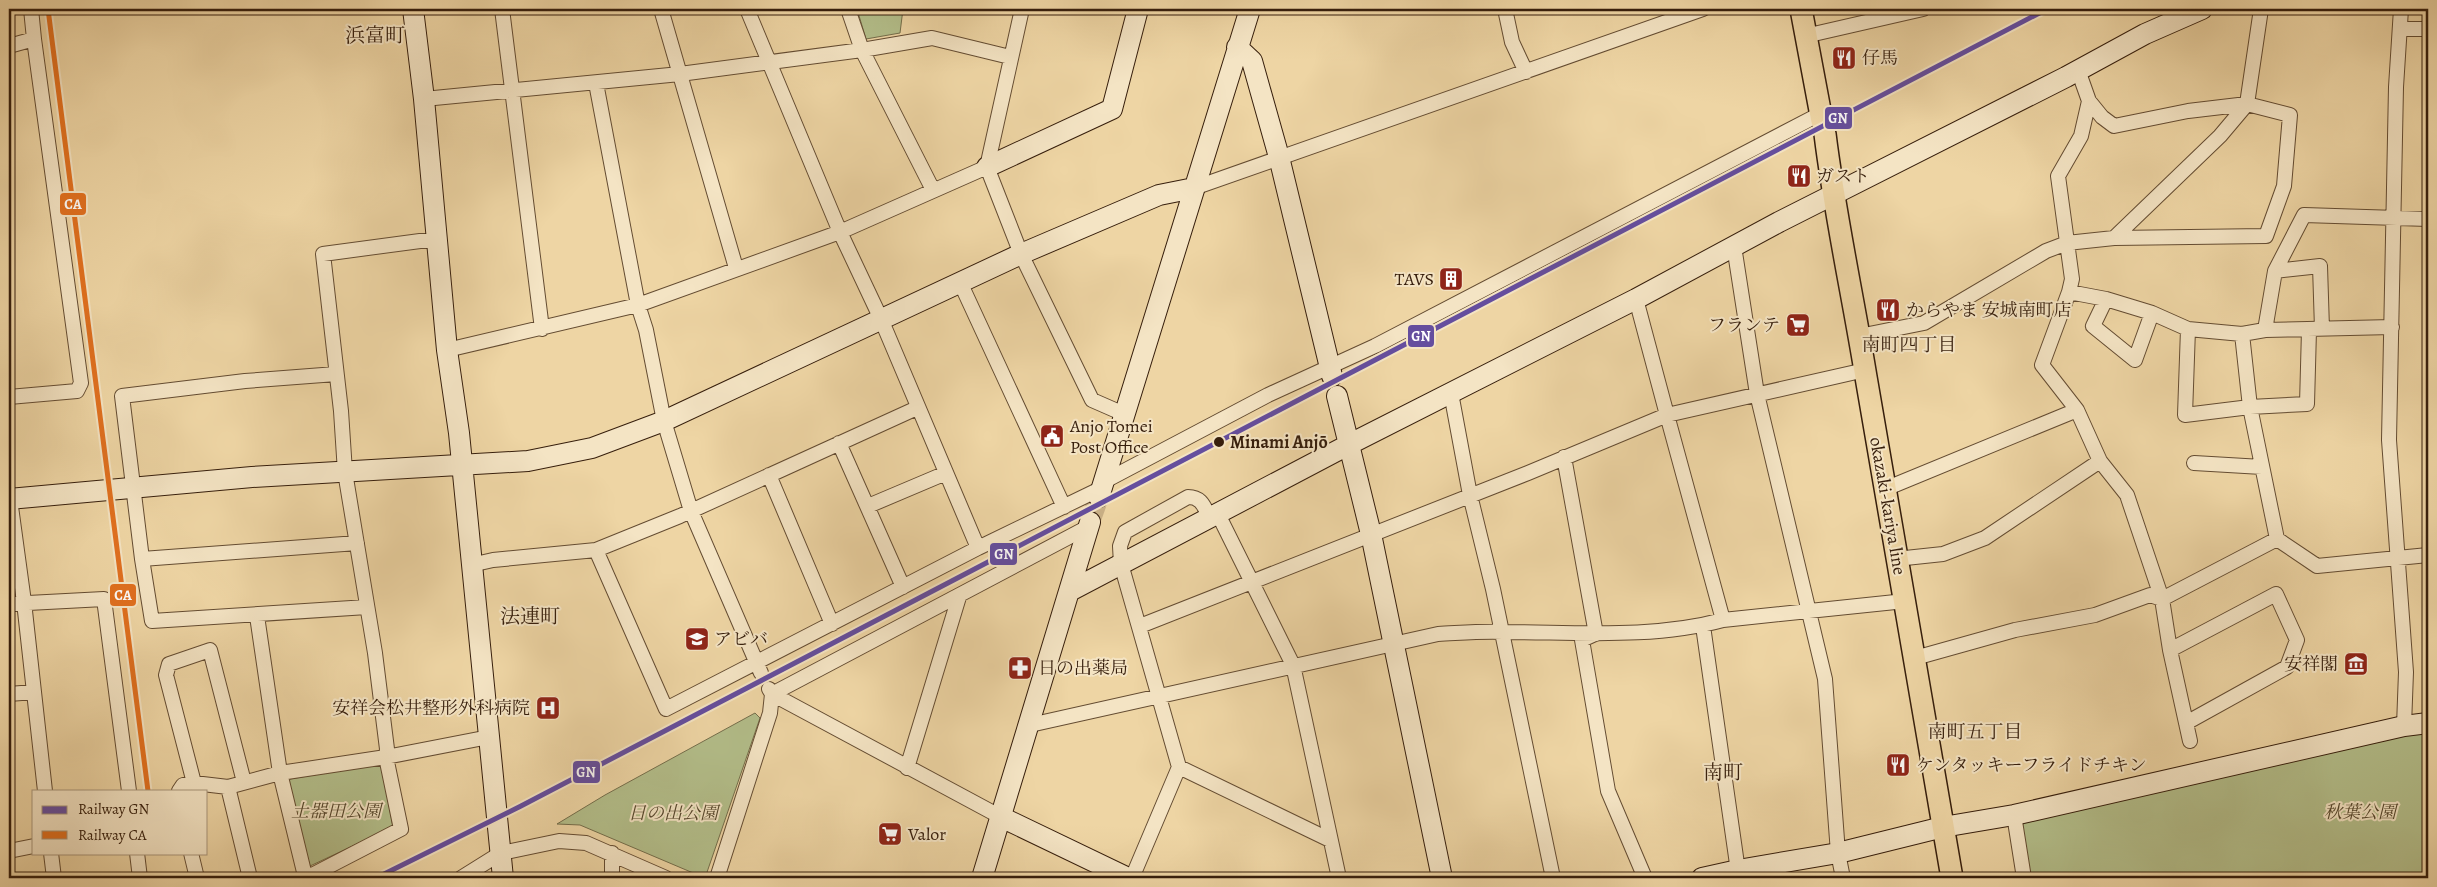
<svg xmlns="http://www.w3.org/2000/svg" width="2437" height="887" font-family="Alegreya,'Noto Serif JP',serif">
	<rect width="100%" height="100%" fill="#eed5a4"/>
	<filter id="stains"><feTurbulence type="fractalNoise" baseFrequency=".004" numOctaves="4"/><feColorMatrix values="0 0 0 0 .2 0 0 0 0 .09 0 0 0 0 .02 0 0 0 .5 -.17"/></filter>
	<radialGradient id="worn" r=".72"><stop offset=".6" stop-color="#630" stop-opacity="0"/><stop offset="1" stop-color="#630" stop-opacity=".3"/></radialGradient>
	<!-- green -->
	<path fill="#b3be8a" stroke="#746e4b" d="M857,9H903L900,33L866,39Z
		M755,713L760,718L705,878L580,825L557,824L605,795Z
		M2428,727V878H2030L2020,820Z
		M378,764L382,767L393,827L310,866L288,785L290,779Z"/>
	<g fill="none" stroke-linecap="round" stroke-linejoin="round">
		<!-- secondary-tunnel -->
		<path stroke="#c9b086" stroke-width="20" stroke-dasharray="20 10" stroke-linecap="butt" d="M1090,522L1099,497"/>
		<defs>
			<path id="street" d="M502,9L542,329
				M661,9L736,268
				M747,9L840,232L881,319L978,548
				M848,9L862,50L933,190
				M1022,9L987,167L1021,254L1092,400L1124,414
				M1505,9L1512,42L1526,72
				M2401,9L2396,87L2389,440L2406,672L2404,726
				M2402,29H2428
				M1805,36L1923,9
				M9,46L34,39L31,9
				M2078,70L2089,101L2081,136L2058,176L2072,279L2069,292L2106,299L2152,313L2188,329L2242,334
				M596,83L638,305L646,330L664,421L691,511L761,673
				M424,99L680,74L862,50L932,38L1010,57
				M2089,101L2102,117L2114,126L2188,111L2247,104L2290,115L2284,186L2266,236L2114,238
				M1194,188L1703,9
				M1734,246L1757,394L1825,679L1838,853L1843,878
				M2275,271L2320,266L2322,329
				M960,282L1064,507
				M2069,292L2042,365L2077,410L2100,461L2127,495L2162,599L2170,650L2190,741
				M1636,299L1667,415L1865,370
				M2106,299L2093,326L2135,360L2152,313
				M2188,329L2185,415L2250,407L2307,404L2309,330
				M2265,330L2275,271L2304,215L2428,219
				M1859,336L1924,323L2046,251L2067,243L2114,238L2220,136L2247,104L2261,9
				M447,350L638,305L840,232L987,167
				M336,374L245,381L122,396L142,559L152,621L367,607
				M1451,393L1470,495L1493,589L1553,878
				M9,397L77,391L81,383L34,39
				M839,443L903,587
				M1564,457L1596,634
				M2194,463L2262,467
				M769,475L832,624
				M1105,481L1268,395L1375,346L1820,114
				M1885,489L2077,410
				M9,492L24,602L45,791
				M868,506L946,473
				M1218,514L1293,665L1339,878
				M2277,539L2250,407L2242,334L2265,330L2392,327
				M596,550L666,709L978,548L1102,488
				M142,559L357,543
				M1896,559L1943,554L1985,538L2100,461
				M471,565L493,560L596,550L680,516L917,408
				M9,604L104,599L129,791
				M257,616L280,773L305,876L314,874L401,829L386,757L387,749L375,653L345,472L341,411L323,254L420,241H437
				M1140,626L1528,473L1667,415L1723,620
				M1703,626L1739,878
				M1595,634L1582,640L1608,791L1645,878
				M2170,650L2276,594L2297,640L2287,667L2186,723
				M1915,658L2015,630L2095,615L2150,595L2162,599L2277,539L2317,566L2428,555
				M769,689L772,694L1001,817
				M9,694L34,692
				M772,694L1088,527
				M1030,725L1438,634C1460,633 1482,631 1503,632C1576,632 1653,639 1723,620L1905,601
				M1179,767L1330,840
				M907,768L959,597
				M194,783L166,675L169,664L210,650L244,782
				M228,787L250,878
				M179,791L183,785L194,783L228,787L280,773L386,757L489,737
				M2014,815L2024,878
				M9,851L34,846
				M51,853L54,878
				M137,853L140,878
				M191,853L197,878
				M612,853V878
				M461,878L501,853L559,841L586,843L666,878
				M717,878L770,713L772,694
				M1132,878L1179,767L1121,564L1120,546L1125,532L1188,497C1202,497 1204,507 1210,518"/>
			<path id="secondary" d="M413,9L424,99L447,350L459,433L503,878
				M1237,47L1252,61L1279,157L1332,376
				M987,167L1112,109L1138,9
				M1337,396L1371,534L1442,878
				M1099,497L1250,9
				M9,499L252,477L528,461L592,448L664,421L1021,254L1159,195L1194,188
				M1070,591L1348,445L1636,299L1779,222L2066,77L2145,34L2202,9
				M1001,817L1128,878
				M982,878L1090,522
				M1702,878L1738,870L1838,853L1943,827L2014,815L2404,726L2428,723"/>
			<path id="primary" d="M1801,9L1822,121
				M1825,134C1835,216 1853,296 1866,377C1895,544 1923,711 1952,878"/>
		</defs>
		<!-- street casing -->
		<use href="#street" stroke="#644c32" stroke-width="16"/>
		<!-- secondary casing -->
		<use href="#secondary" stroke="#361e0c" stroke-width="22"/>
		<!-- primary casing -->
		<use href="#primary" stroke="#361e0c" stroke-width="24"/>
		<!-- street -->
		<use href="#street" stroke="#f4e4c4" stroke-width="14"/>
		<!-- secondary -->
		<use href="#secondary" stroke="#f4e4c4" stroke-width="20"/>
		<!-- primary -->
		<use href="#primary" stroke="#eed5a4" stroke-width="21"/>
		<defs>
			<path id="rail-1" d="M376,878L521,806L2047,9"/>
			<path id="rail-2" d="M48,9L148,791"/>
		</defs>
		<!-- rail-1 casing -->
		<use href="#rail-1" stroke="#f4e4c4" stroke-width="9"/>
		<!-- rail-2 casing -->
		<use href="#rail-2" stroke="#f4e4c4" stroke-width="9"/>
		<!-- rail-1 -->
		<use href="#rail-1" stroke="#654e9e" stroke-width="5"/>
		<!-- rail-2 -->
		<use href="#rail-2" stroke="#e1701f" stroke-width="5"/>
	</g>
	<!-- icons -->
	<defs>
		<symbol id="restaurant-square" viewBox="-11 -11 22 22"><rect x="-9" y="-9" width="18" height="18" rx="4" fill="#8f2418" stroke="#f4e4c4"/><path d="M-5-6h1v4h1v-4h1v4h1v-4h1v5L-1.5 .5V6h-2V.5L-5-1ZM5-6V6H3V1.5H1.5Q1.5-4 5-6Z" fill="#fff"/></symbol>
		<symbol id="building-square" viewBox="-11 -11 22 22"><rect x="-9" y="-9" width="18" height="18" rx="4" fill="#8f2418" stroke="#f4e4c4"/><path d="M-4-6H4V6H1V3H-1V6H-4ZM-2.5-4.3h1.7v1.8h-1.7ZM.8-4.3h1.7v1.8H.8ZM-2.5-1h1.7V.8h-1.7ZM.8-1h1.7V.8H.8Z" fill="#fff"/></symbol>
		<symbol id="supermarket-square" viewBox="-11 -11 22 22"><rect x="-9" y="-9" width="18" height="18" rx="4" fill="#8f2418" stroke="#f4e4c4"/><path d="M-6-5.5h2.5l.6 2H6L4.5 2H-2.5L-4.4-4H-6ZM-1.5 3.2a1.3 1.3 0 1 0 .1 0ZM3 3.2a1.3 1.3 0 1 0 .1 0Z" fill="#fff"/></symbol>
		<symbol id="civic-square" viewBox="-11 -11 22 22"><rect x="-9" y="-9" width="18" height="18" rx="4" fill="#8f2418" stroke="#f4e4c4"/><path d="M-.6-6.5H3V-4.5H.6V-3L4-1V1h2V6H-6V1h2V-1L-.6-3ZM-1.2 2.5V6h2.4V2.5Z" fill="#fff"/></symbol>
		<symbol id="school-square" viewBox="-11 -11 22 22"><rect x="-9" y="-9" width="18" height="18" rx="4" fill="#8f2418" stroke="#f4e4c4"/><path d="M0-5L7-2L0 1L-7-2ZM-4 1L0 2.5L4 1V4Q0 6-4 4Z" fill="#fff"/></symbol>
		<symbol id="museum-square" viewBox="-11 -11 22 22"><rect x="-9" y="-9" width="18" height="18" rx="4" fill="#8f2418" stroke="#f4e4c4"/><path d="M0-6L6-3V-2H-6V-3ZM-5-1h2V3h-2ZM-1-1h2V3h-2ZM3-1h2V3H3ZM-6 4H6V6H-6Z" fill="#fff"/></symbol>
		<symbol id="pharmacy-square" viewBox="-11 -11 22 22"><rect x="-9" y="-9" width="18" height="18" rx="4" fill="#8f2418" stroke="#f4e4c4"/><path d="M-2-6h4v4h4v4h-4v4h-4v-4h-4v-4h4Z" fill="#fff"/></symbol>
		<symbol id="hospital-square" viewBox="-11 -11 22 22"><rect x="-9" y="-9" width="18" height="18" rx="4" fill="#8f2418" stroke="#f4e4c4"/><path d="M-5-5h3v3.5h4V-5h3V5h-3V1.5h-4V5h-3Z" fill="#fff"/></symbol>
	</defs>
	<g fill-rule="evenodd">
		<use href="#restaurant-square" x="1830" y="44" width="28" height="28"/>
		<use href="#restaurant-square" x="1785" y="162" width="28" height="28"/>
		<use href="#building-square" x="1437" y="265" width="28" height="28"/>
		<use href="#restaurant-square" x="1874" y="296" width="28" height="28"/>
		<use href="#supermarket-square" x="1784" y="311" width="28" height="28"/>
		<use href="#civic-square" x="1038" y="422" width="28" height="28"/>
		<use href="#school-square" x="683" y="625" width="28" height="28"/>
		<use href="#museum-square" x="2342" y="650" width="28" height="28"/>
		<use href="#pharmacy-square" x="1006" y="654" width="28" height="28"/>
		<use href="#hospital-square" x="534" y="694" width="28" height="28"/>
		<use href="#restaurant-square" x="1884" y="751" width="28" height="28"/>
		<use href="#supermarket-square" x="876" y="820" width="28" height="28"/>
	</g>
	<!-- markers -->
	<circle fill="#361e0c" stroke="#f4e4c4" stroke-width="2" cx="1219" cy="442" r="6"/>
	<g text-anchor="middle" stroke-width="4" stroke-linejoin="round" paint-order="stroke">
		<!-- poi labels -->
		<g font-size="18" fill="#361e0c" stroke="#f4e4c4" text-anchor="start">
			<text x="1862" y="64">仔馬</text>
			<text x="1816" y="182">ガスト</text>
			<text x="1434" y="285" text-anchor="end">TAVS</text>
			<text x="1906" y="316">からやま 安城南町店</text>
			<text x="1780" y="331" text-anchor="end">フランテ</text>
			<text x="1070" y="432">Anjo Tomei<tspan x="1070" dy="21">Post Office</tspan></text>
			<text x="714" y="645">アビバ</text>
			<text x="2338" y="670" text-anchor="end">安祥閣</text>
			<text x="1038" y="674">日の出薬局</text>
			<text x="530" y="714" text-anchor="end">安祥会松井整形外科病院</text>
			<text x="1916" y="771">ケンタッキーフライドチキン</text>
			<text x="908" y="840">Valor</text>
		</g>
		<!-- stop labels -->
		<g font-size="18" font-weight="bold" fill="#361e0c" stroke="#f4e4c4" text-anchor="start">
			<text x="1230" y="448">Minami Anjō</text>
		</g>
		<!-- street labels -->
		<g font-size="18" fill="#361e0c" stroke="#f4e4c4">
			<text transform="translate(1888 506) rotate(80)" y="6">okazaki-kariya line</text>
		</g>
		<!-- park labels -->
		<g font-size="18" font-style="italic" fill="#55462c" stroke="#f4e4c4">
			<text x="336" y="817">土器田公園</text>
			<text x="2360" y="818">秋葉公園</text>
			<text x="673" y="819">日の出公園</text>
		</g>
		<!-- neighbourhood labels -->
		<g font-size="19" fill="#361e0c" stroke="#f4e4c4">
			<text x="1909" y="351">南町四丁目</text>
			<text x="1975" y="738">南町五丁目</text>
		</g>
		<!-- quarter labels -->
		<g font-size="20" fill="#361e0c" stroke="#f4e4c4">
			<text x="375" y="42">浜富町</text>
			<text x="530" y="623">法連町</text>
			<text x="1723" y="779">南町</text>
		</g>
	</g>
	<g stroke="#f4e4c4" stroke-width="2">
		<rect x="1824" y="106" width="29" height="24" rx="5" fill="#654e9e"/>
		<rect x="59" y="192" width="28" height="24" rx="5" fill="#e1701f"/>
		<rect x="1407" y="324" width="28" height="24" rx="5" fill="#654e9e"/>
		<rect x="989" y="542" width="29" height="24" rx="5" fill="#654e9e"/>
		<rect x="109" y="583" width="28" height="24" rx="5" fill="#e1701f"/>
		<rect x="572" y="760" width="29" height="24" rx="5" fill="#654e9e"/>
	</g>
	<g font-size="14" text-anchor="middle" font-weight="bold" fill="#fff">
		<text x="1838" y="123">GN</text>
		<text x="73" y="209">CA</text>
		<text x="1421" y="341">GN</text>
		<text x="1004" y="559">GN</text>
		<text x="123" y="600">CA</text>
		<text x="586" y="777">GN</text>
	</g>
	<!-- margin -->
	<rect width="2437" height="887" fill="none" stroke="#eed5a4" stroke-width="30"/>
	<rect x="10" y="10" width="2417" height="867" fill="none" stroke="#361e0c" stroke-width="2.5"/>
	<rect x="15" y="15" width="2407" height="857" fill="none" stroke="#361e0c"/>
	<!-- legend -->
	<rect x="32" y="790" width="175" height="65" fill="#f4e4c4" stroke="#a8957a"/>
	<rect x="42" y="806" width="25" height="8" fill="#654e9e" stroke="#a8957a"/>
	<text x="78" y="814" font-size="15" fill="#361e0c">Railway GN</text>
	<rect x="42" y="831" width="25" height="8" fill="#e1701f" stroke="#a8957a"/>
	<text x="78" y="840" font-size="15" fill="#361e0c">Railway CA</text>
	<rect width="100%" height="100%" filter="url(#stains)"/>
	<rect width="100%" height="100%" fill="url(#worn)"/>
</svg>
